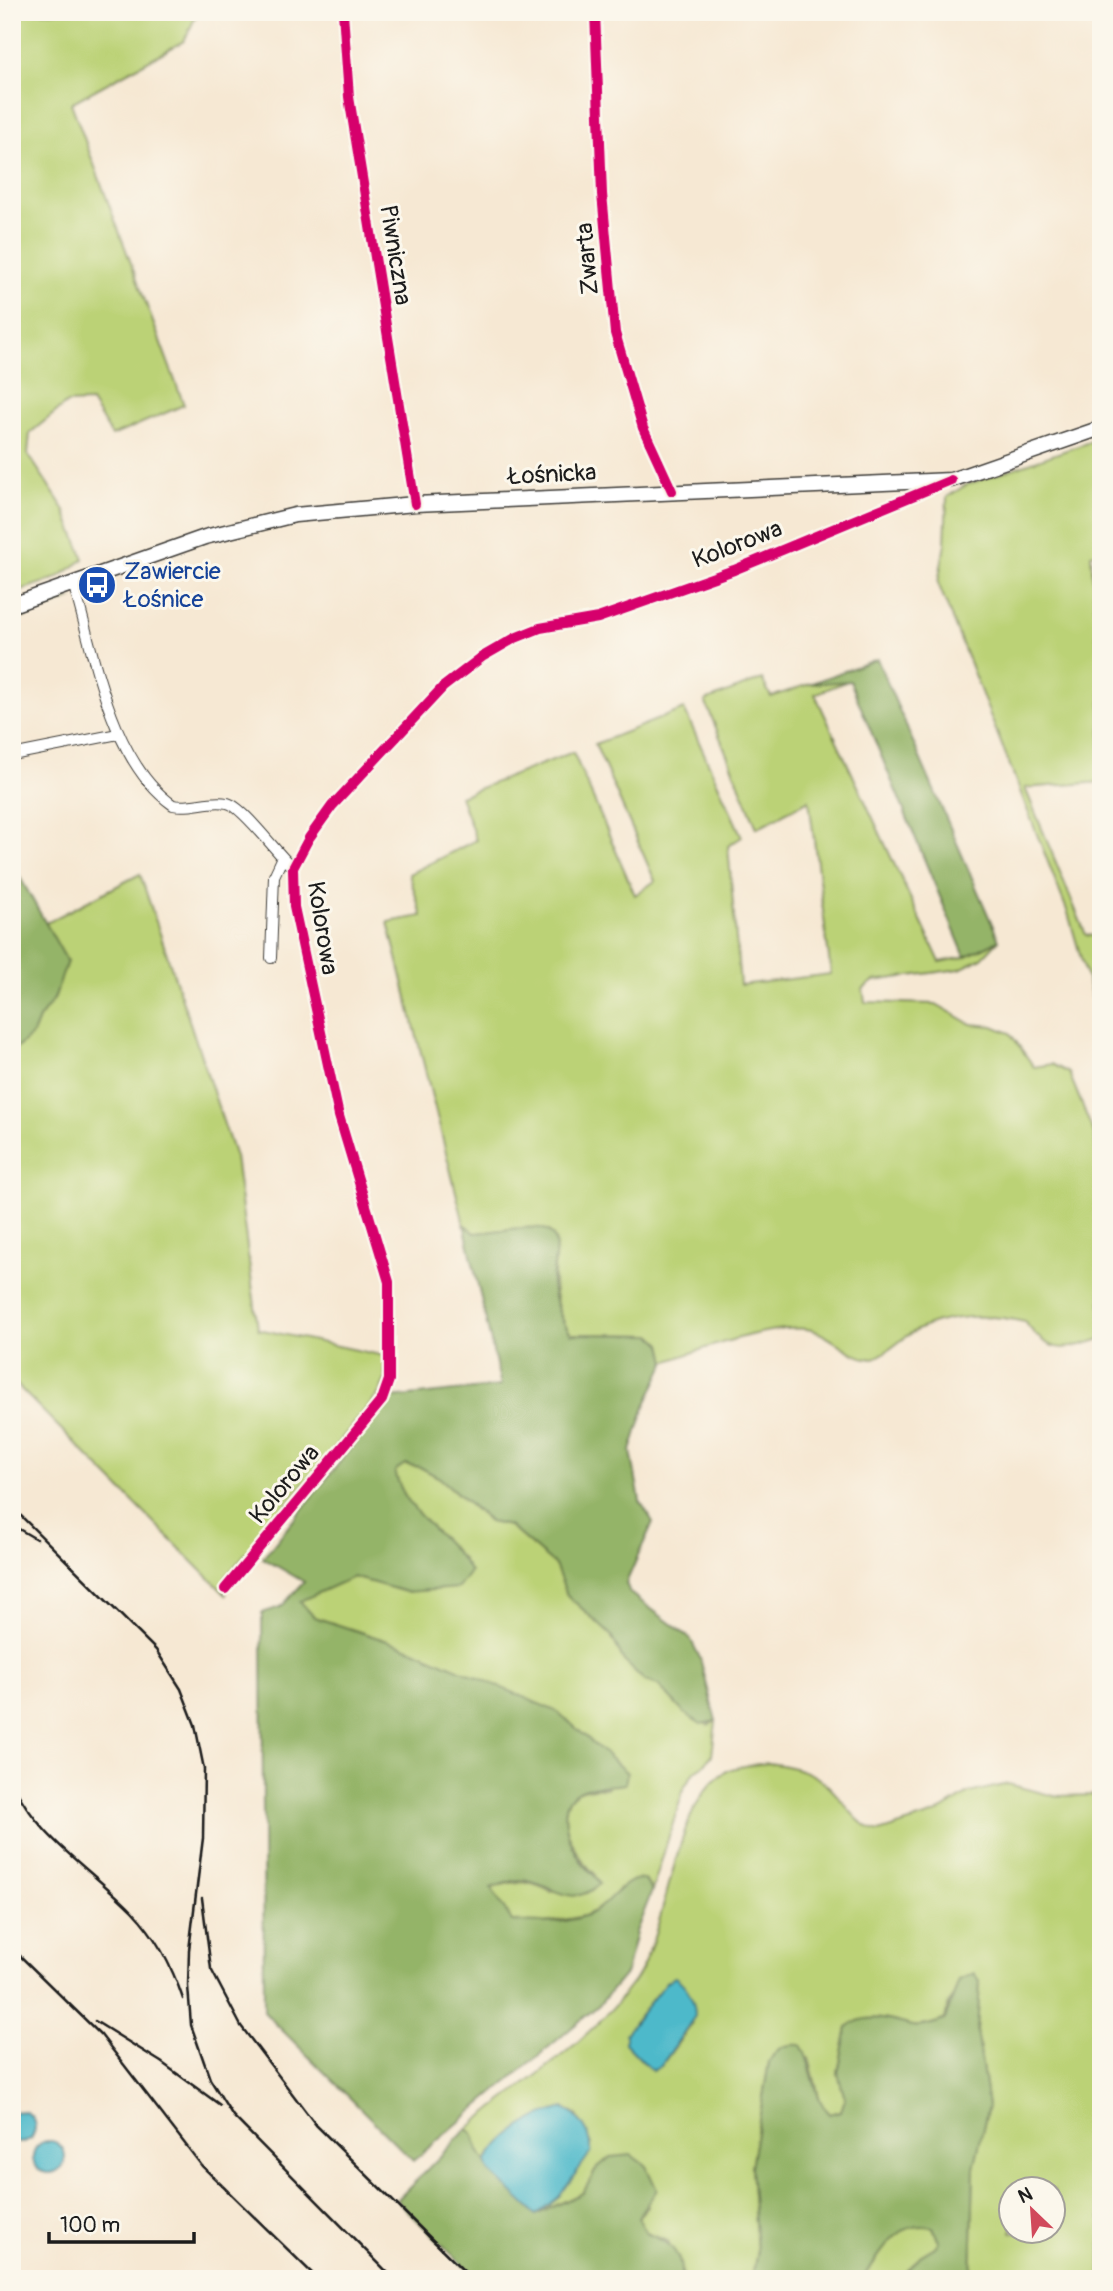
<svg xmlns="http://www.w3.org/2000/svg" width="1113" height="2291" font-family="Pangolin,sans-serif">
	<rect width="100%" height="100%" fill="#fbf7ec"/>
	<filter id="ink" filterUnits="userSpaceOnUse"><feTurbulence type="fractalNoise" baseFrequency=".0143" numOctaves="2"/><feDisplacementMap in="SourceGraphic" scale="14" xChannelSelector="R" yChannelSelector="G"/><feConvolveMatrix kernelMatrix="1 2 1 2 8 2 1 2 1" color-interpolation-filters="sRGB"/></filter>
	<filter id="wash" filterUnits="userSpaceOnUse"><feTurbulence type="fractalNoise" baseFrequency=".00686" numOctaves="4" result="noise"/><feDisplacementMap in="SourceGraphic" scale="28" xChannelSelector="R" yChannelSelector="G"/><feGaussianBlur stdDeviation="1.57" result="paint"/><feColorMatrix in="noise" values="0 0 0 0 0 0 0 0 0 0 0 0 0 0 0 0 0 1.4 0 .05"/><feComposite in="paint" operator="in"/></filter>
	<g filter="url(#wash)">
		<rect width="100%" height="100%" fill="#f6e8d3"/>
		<!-- green -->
		<path fill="#bbd276" stroke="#6c7749" stroke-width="2" fill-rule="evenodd" d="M12,12H198L184,41L71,103L184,405L112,436L91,402L67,403L30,433L28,454L64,509L84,559L57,578L12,593Z
			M1101,438V553L1091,554L1098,654H1101V782L1025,788L1086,935L1101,937V1028L1068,913L938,583L945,544L947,497L966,485Z
			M58,597L71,599L12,622V614Z
			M762,679L771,697L809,684L850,680L815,694L940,962L965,957L999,940L982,958L960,969L874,981L863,989L865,1002L936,1004L971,1024L993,1026L1010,1033L1034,1067L1052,1064L1069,1073L1094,1134L1101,1175V1339C1064,1351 1049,1355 1025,1322C991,1314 947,1314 915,1331C901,1338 889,1353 874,1358C858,1363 831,1335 812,1330C775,1322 702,1349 666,1362L662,1344L652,1335L571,1334C550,1305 553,1276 556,1242L505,1232L475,1233L464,1224L388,922L422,916L409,874L476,840L460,796L573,752L635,895L655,881L595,744L684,709L742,837L728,846L740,985L831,974L809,800L757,828L705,701Z
			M140,874L235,1157L258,1329L385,1356V1380L378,1395L226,1577L224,1589L227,1596L12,1380V1052L33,1034L39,1019L54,999L67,961L44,924Z
			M404,1464L420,1467L440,1478L489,1522L509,1526L555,1565L567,1595L611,1635L624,1661L658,1684L684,1713L708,1725L716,1721L712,1755L703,1766L694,1772L684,1788L652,1891L645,1880L619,1888L606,1905L585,1916L540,1924L512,1921L490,1889C515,1879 528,1880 552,1892L595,1874C566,1847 541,1783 606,1788L627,1773L507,1691L412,1649L314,1617L299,1601L353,1577L406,1592L463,1560C436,1531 406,1511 394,1471Z
			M769,1763C789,1766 810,1770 826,1784C846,1801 853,1824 879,1832L935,1814L969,1793L1008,1784L1054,1796L1101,1795V2279H971L974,2168L988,2106L977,2031L980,1982L949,2002L945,2019C935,2023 923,2028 912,2026C890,2020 867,2012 847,2027L838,2073L845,2099L841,2111L829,2114L821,2104L809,2058L769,2062L751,2167L757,2251L752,2279H681L682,2272L668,2241L646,2233L638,2217L648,2206L597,2168L583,2193L539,2213L559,2197L592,2144L577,2115L565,2108L491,2153L486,2162L477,2150L473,2133L467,2129C524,2082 591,2042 634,1981C671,1928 672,1800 727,1771C738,1765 756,1765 769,1763ZM666,1982L692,2024L661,2066L652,2071L625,2043L634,2022ZM1012,2190H1054V2232H1012Z
			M917,2224L933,2227L939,2241L935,2247L920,2256L901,2279H862C880,2257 889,2232 917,2224Z"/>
		<!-- forest -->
		<path fill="#94b467" stroke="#586842" stroke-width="2" d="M877,659L999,940L965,957L850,681L809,684Z
			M12,863L67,961L54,999L39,1019L33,1034L12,1052Z
			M464,1224L475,1233C491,1232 527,1225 540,1228C567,1232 551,1266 552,1284C553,1301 561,1320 571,1334L652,1335L662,1344L666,1362L645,1406L631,1451L640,1501L653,1522L626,1583L630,1593L690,1638L700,1658L716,1721L701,1724L684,1713L658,1685L645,1681L624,1661L611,1635L567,1595L555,1565L509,1526L490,1522L440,1478L420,1467L405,1464L395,1471C405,1515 448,1534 470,1572L458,1588L406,1592L353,1577L300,1601L314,1617L412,1649L558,1712L627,1773L625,1784C614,1786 603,1785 592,1787C552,1792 565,1835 579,1858C585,1868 595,1873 600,1884C571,1909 557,1887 528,1881C515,1878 503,1884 491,1888L512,1921C536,1924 564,1924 587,1915C610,1906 620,1877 644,1879L652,1891L636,1932L626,1973L600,2004L413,2161L264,2012L262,1613L281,1607L304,1582L263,1558L391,1398L501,1386Z
			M974,1973L980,1982L977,2031L988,2106L974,2168L971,2279H901L920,2256L935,2247L939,2241L933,2227C894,2220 883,2253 862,2279H752L757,2251L751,2167L769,2062C777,2047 784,2044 801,2045C814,2067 812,2094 829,2114L841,2111L845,2099L838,2073L847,2027C866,2012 890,2020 912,2026C923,2028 934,2023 945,2020L959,1980Z
			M467,2129L473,2133C481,2168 511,2190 536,2215L583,2193L597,2168L610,2157L631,2155L646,2166L657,2190L638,2217L646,2233C669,2242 683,2251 681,2279H477L397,2200Z"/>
		<!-- water -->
		<path fill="#4db9ca" stroke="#346a73" stroke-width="2" d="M675,1977C688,1986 695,2001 695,2016L661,2066L652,2071L625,2043V2034L666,1982Z
			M565,2108C579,2117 593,2134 591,2152L559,2197L536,2215L489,2171L486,2162C502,2134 534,2115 565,2108Z
			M24,2111C36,2117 38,2128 31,2139L21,2143L12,2142V2112Z
			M33 2157a16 16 0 1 1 32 0a16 16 0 1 1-32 0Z"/>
	</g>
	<g filter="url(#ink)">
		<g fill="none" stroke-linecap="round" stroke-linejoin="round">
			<defs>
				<path id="street" d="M343,12L349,97L415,504
					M595,12L602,194L615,333L643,428L672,491
					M73,583C94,652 110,761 173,805C192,809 209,799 227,803C242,805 278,855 293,868
					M12,755L118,734
					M271,958L274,876L282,859
					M225,1589L382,1400L389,1380V1282L339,1116L294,907L293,868L309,838L332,806L443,687L482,657L515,638L540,628L598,618L734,570L943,483"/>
				<path id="secondary" d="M12,605L205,537L295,515L415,504L951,480L1101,428"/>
			</defs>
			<!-- street casing -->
			<use href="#street" stroke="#3d3b37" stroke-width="12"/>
			<!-- secondary casing -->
			<use href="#secondary" stroke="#3d3b37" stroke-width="17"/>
			<!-- street -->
			<use href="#street" stroke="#fff" stroke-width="10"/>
			<!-- secondary -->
			<use href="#secondary" stroke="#fff" stroke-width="14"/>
			<!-- rail -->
			<path stroke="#1c1c1c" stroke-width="2.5" d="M12,1507L156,1650L181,1689L195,1725L204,1769L203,1838L189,1950L188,1986L191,2025L210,2079L233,2116L394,2279
				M12,1525L36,1539
				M12,1782C38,1838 90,1868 132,1911C156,1936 172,1966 183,1999
				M202,1898L211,1969L241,2026L316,2125L472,2279
				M12,1948L101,2035L202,2166L318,2279
				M95,2021L161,2062L220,2105"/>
			<defs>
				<path id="cycleway" d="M343,12L349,97L415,504
					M595,12L602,194L615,333L643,428L672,491
					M225,1589L382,1400L389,1380V1282L339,1116L294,907L293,868L309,838L332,806L443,687L482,657L515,638L540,628L598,618L734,570L951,480"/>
			</defs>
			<!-- cycleway casing -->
			<use href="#cycleway" stroke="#fbf7ec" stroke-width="15"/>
			<!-- cycleway -->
			<use href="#cycleway" stroke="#d6006c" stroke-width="10"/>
		</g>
	</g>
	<!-- icons -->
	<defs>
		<symbol id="bus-disc" viewBox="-11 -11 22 22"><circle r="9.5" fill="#1a4fb4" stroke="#fbf7ec"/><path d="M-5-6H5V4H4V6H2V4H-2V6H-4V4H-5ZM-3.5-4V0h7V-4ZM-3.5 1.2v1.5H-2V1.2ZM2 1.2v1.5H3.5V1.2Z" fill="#fff"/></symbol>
	</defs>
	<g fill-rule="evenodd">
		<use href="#bus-disc" x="75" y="563" width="44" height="44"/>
	</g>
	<g text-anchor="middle" stroke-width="6" stroke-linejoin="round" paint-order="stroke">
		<!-- street labels -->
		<g font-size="24" fill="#1c1c1c" stroke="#fbf7ec">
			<text transform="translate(396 255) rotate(81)" y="8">Piwniczna</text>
			<text transform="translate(587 259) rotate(-95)" y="8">Zwarta</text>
			<text transform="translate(552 474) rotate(-3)" y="8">Łośnicka</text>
			<text transform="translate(737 544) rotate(-21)" y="8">Kolorowa</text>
			<text transform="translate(323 928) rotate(81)" y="8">Kolorowa</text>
			<text transform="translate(284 1484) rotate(-50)" y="8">Kolorowa</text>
		</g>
		<!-- transit labels -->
		<g font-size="24" fill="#164399" stroke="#fbf7ec" text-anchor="start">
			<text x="124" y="579">Zawiercie<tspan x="124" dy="28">Łośnice</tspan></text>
		</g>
	</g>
	<!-- margin -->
	<rect width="1113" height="2291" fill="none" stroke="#fbf7ec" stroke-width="42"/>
	<!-- north arrow -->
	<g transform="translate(1032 2210) rotate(335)"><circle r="33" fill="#fbf7ec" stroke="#a29f99" stroke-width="2"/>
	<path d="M0-5L12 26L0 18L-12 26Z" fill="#d1495b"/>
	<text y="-10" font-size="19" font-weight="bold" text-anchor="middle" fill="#1c1c1c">N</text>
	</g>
	<!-- scale -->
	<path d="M49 2232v10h145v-10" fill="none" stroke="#1c1c1c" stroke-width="3.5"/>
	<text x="60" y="2232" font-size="21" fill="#1c1c1c" stroke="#fbf7ec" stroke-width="5" paint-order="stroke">100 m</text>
</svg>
